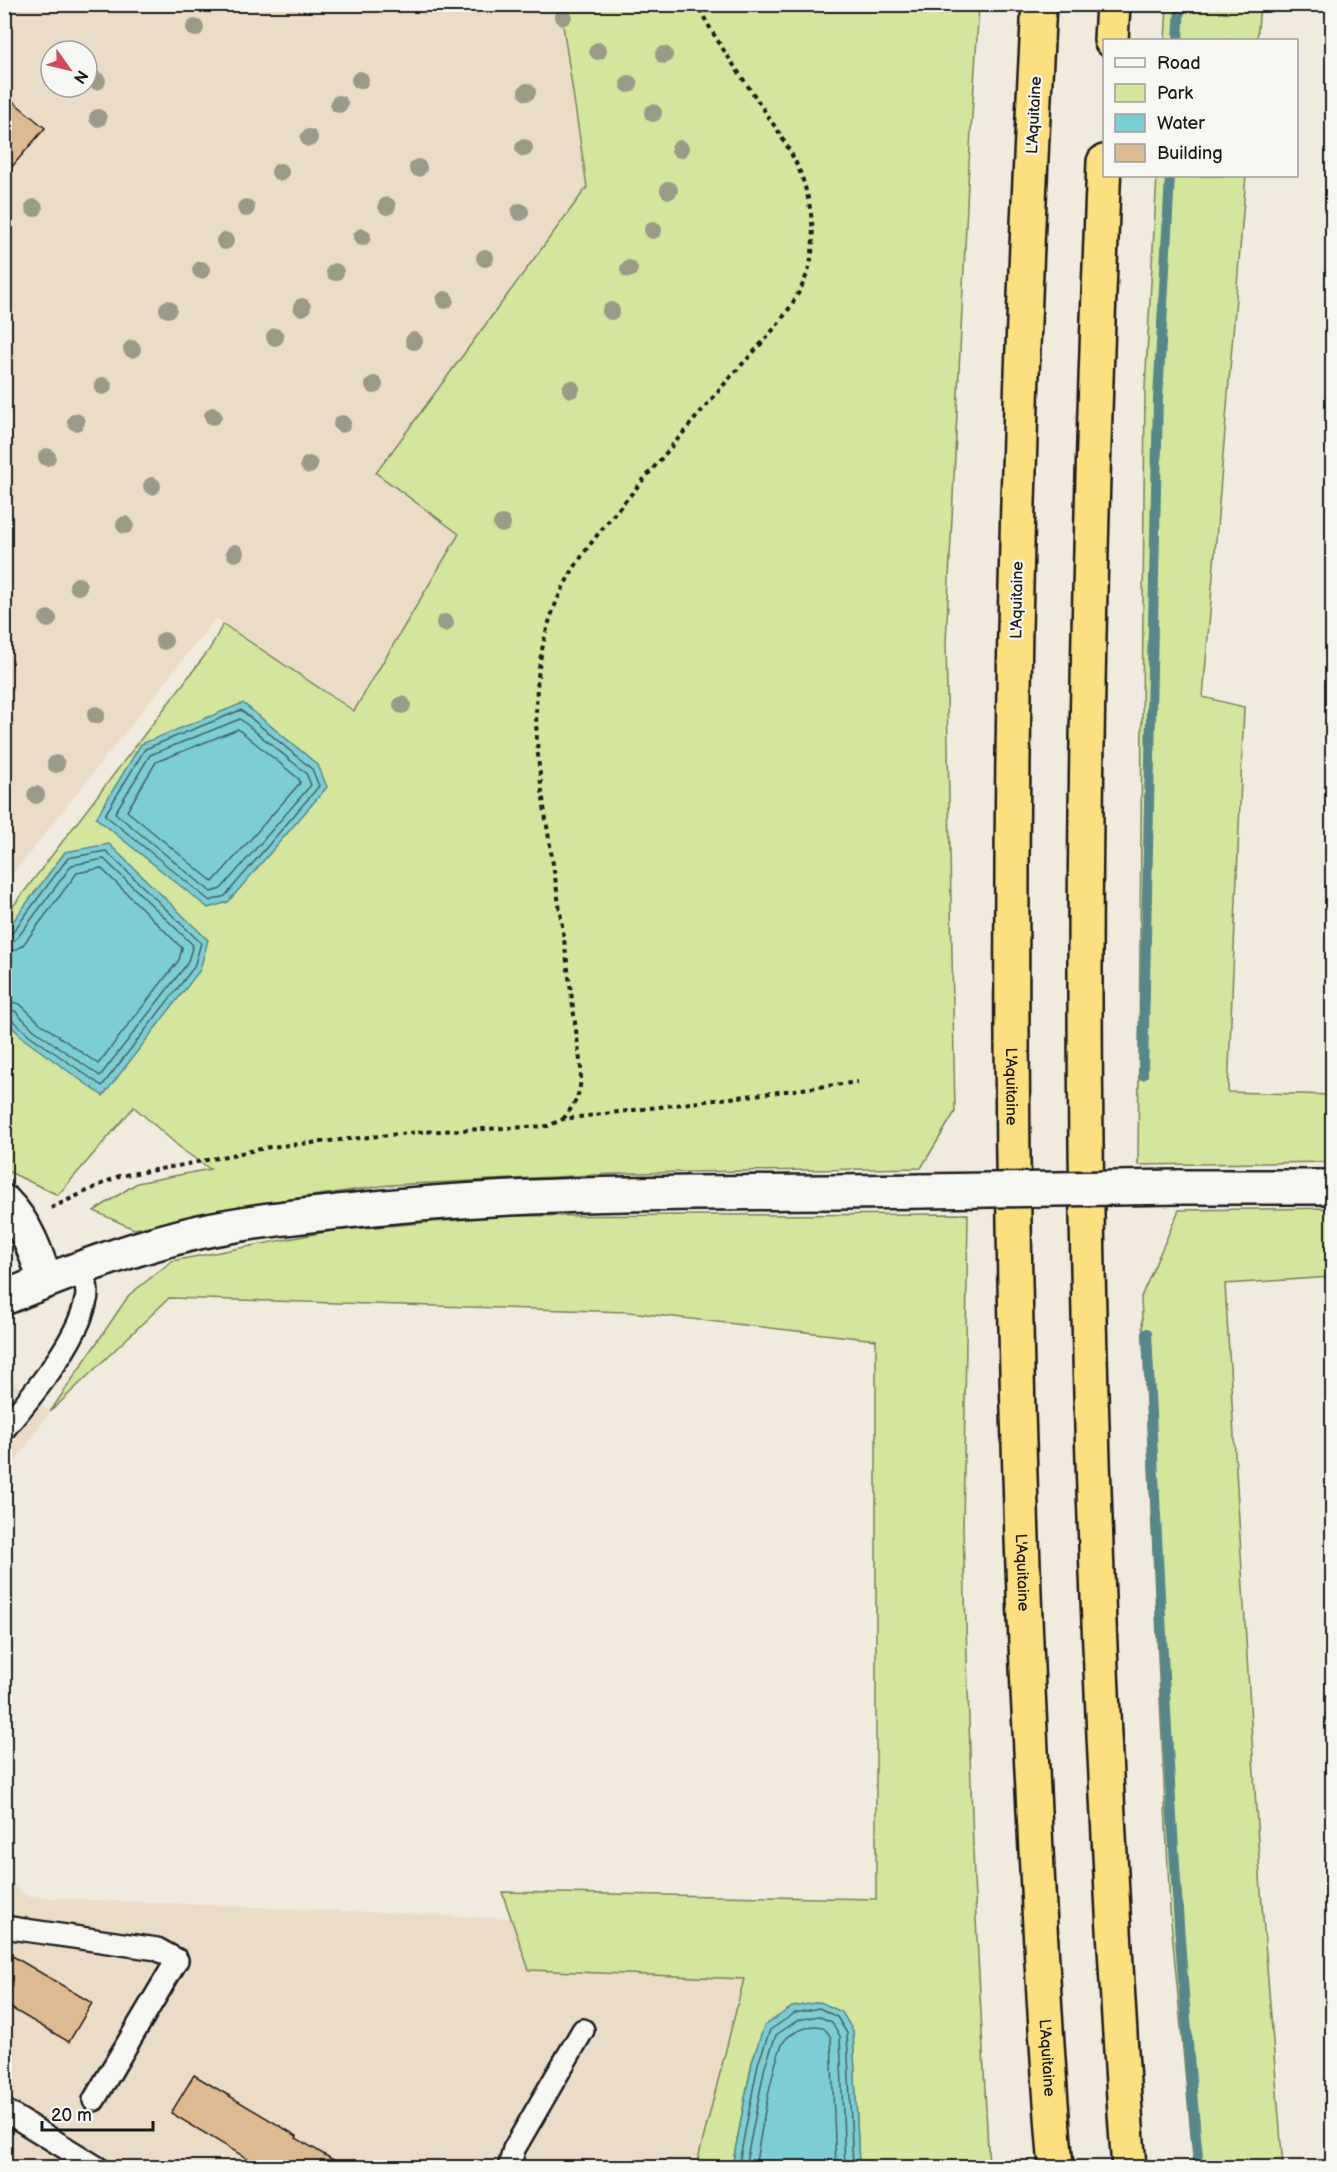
<svg xmlns="http://www.w3.org/2000/svg" width="1337" height="2172" font-family="'Balsamiq Sans',sans-serif">
	<rect width="100%" height="100%" fill="#f1eade"/>
	<filter id="ink" filterUnits="userSpaceOnUse"><feTurbulence type="fractalNoise" baseFrequency=".0167" numOctaves="2"/><feDisplacementMap in="SourceGraphic" scale="12" xChannelSelector="R" yChannelSelector="G"/><feConvolveMatrix kernelMatrix="1 2 1 2 8 2 1 2 1" color-interpolation-filters="sRGB"/></filter>
	<g filter="url(#ink)">
		<!-- built -->
		<path fill="#ebdcc7" fill-rule="evenodd" d="M5,5H560L587,187L376,473L459,533L354,711L216,618L5,884ZM51,51H87V87H51Z
			M5,1376L50,1412L5,1476Z
			M4,1878L29,1897L934,1937L940,2167H5Z"/>
		<!-- green -->
		<path fill="#d3e69b" stroke="#78815c" stroke-width="1.5" d="M560,5H979L969,163L946,642L955,1112L921,1168L635,1173L389,1185L262,1203L134,1229L94,1211L137,1183L210,1169L184,1151L134,1107L58,1195L5,1170L4,918L209,650L223,624L354,711L459,534L376,473L587,187Z
			M1167,5H1260L1257,40H1165Z
			M1157,176H1246L1203,697L1244,707L1228,1092L1332,1095V1162L1138,1165L1145,388Z
			M1332,1208V1277L1225,1284L1261,1892L1283,2167H1194L1170,1910L1141,1297L1179,1210Z
			M968,1214L963,1530L974,1879L989,2167H859L853,2031L752,2062L732,2167H696L744,1979L529,1970L502,1892L876,1899V1340L629,1312L169,1298L50,1412L129,1295L172,1261L331,1231L502,1216Z"/>
		<!-- water -->
		<path fill="#7dced4" stroke="#56878a" stroke-width="1.5" d="M243,703L318,765L327,787L228,902L208,908L96,818L141,744Z
			M109,844L208,940L200,970L103,1096L25,1040L5,1020V932L65,852Z
			M820,2002L842,2012L853,2031L859,2167H732L752,2062L764,2026L792,2007Z"/>
		<g fill="none" stroke-linecap="round" stroke-linejoin="round">
			<!-- shore -->
			<path stroke="#436366" stroke-width="1.5" d="M241,710L312,769L319,786L225,896L210,901L105,815L145,749Z
				M240,719L306,773L311,785L221,889L211,892L115,813L150,755Z
				M238,729L299,779L300,783L213,882L127,811L156,762Z
				M4,935L12,933L68,858L106,851L201,943L194,967L102,1086L29,1035L10,1018L4,1016
				M4,943L12,942L18,937L72,865L104,859L193,945L187,964L100,1076L34,1030L15,1011L4,1009
				M4,952L15,950L23,945L77,873L101,868L182,948L179,960L98,1064L40,1023L20,1004L4,1000
				M738,2168L758,2064L770,2030L795,2013L819,2008L837,2017L847,2033L853,2168
				M745,2168L765,2066L776,2035L798,2020L818,2016L832,2022L840,2036L845,2168
				M755,2168C759,2145 773,2053 785,2040C790,2034 801,2029 809,2027C820,2024 826,2028 831,2038L836,2168"/>
			<!-- stream -->
			<path stroke="#56878a" stroke-width="10" d="M1178,40L1180,4
				M1143,1075L1158,399L1170,176
				M1147,1333C1161,1611 1172,1890 1199,2168"/>
		</g>
		<!-- building -->
		<path fill="#deba90" stroke="#1c1c1c" stroke-width="1.5" d="M4,94L45,128L4,176Z
			M4,1951L92,2003L69,2042L4,2004Z
			M194,2075L297,2136L296,2138L347,2168H263L171,2113Z"/>
		<g fill="none" stroke-linecap="round" stroke-linejoin="round">
			<defs>
				<path id="lane" d="M4,1429C31,1397 78,1341 86,1300C89,1291 84,1278 83,1268
					M4,1927L157,1949L177,1960L94,2100
					M4,2110L98,2168
					M509,2168L514,2149L583,2030"/>
				<path id="street" d="M4,1202C26,1224 36,1252 45,1281"/>
				<path id="secondary" d="M1178,1187H1332
					M4,1298C67,1272 133,1247 199,1232C245,1222 292,1217 338,1212C531,1189 727,1194 922,1191"/>
				<g id="highway">
					<path id="s1" d="M1039,4C1007,565 1003,1128 1028,1690C1036,1849 1043,2008 1056,2168"/>
					<path d="M1111,40L1113,4"/>
					<path d="M1104,162C1093,434 1085,706 1085,979C1085,1231 1092,1483 1104,1735C1111,1879 1118,2024 1129,2168"/>
				</g>
			</defs>
			<!-- lane casing -->
			<use href="#lane" stroke="#1c1c1c" stroke-width="26"/>
			<!-- street casing -->
			<use href="#street" stroke="#1c1c1c" stroke-width="38"/>
			<!-- secondary casing -->
			<use href="#secondary" stroke="#1c1c1c" stroke-width="38"/>
			<!-- highway casing -->
			<use href="#highway" stroke="#1c1c1c" stroke-width="38"/>
			<!-- path -->
			<path stroke="#1c1c1c" stroke-width="4" stroke-dasharray="4.5 4.5" stroke-linecap="butt" d="M563,1119C578,1101 581,1092 581,1068C573,1009 566,950 557,891C544,798 519,699 554,608C572,561 606,524 638,486C668,451 697,416 727,381C757,347 793,315 808,271C818,241 811,201 800,172C791,150 777,130 764,110C741,75 716,42 697,4
				M51,1208L119,1176L183,1165L270,1147L419,1132L548,1126L563,1119L858,1082"/>
			<!-- lane -->
			<use href="#lane" stroke="#f6f6f2" stroke-width="21"/>
			<!-- street -->
			<use href="#street" stroke="#f6f6f2" stroke-width="33"/>
			<!-- secondary -->
			<use href="#secondary" stroke="#f6f6f2" stroke-width="33"/>
			<!-- highway -->
			<use href="#highway" stroke="#fce080" stroke-width="33"/>
			<defs>
				<path id="secondary-bridge" d="M922,1191L1178,1187"/>
			</defs>
			<!-- secondary-bridge casing -->
			<use href="#secondary-bridge" stroke="#1c1c1c" stroke-width="38" stroke-linecap="butt"/>
			<!-- secondary-bridge -->
			<use href="#secondary-bridge" stroke="#f6f6f2" stroke-width="33"/>
		</g>
		<!-- trees -->
		<g fill="#9a9a88">
			<circle cx="563" cy="16" r="9"/>
			<circle cx="195" cy="28" r="9"/>
			<circle cx="598" cy="51" r="9"/>
			<circle cx="664" cy="55" r="9"/>
			<circle cx="360" cy="80" r="9"/>
			<circle cx="97" cy="81" r="9"/>
			<circle cx="629" cy="84" r="9"/>
			<circle cx="527" cy="92" r="9"/>
			<circle cx="339" cy="104" r="9"/>
			<circle cx="653" cy="113" r="9"/>
			<circle cx="98" cy="118" r="9"/>
			<circle cx="309" cy="138" r="9"/>
			<circle cx="524" cy="148" r="9"/>
			<circle cx="680" cy="149" r="9"/>
			<circle cx="418" cy="168" r="9"/>
			<circle cx="280" cy="172" r="9"/>
			<circle cx="669" cy="190" r="9"/>
			<circle cx="387" cy="206" r="9"/>
			<circle cx="34" cy="208" r="9"/>
			<circle cx="246" cy="208" r="9"/>
			<circle cx="520" cy="212" r="9"/>
			<circle cx="653" cy="230" r="9"/>
			<circle cx="362" cy="237" r="9"/>
			<circle cx="225" cy="241" r="9"/>
			<circle cx="485" cy="258" r="9"/>
			<circle cx="629" cy="269" r="9"/>
			<circle cx="201" cy="270" r="9"/>
			<circle cx="335" cy="272" r="9"/>
			<circle cx="445" cy="300" r="9"/>
			<circle cx="302" cy="307" r="9"/>
			<circle cx="168" cy="309" r="9"/>
			<circle cx="611" cy="311" r="9"/>
			<circle cx="275" cy="337" r="9"/>
			<circle cx="414" cy="341" r="9"/>
			<circle cx="132" cy="349" r="9"/>
			<circle cx="374" cy="385" r="9"/>
			<circle cx="103" cy="386" r="9"/>
			<circle cx="571" cy="389" r="9"/>
			<circle cx="213" cy="416" r="9"/>
			<circle cx="76" cy="422" r="9"/>
			<circle cx="342" cy="424" r="9"/>
			<circle cx="47" cy="457" r="9"/>
			<circle cx="309" cy="465" r="9"/>
			<circle cx="152" cy="486" r="9"/>
			<circle cx="502" cy="524" r="9"/>
			<circle cx="125" cy="525" r="9"/>
			<circle cx="235" cy="553" r="9"/>
			<circle cx="78" cy="586" r="9"/>
			<circle cx="48" cy="619" r="9"/>
			<circle cx="445" cy="623" r="9"/>
			<circle cx="164" cy="641" r="9"/>
			<circle cx="402" cy="705" r="9"/>
			<circle cx="96" cy="715" r="9"/>
			<circle cx="56" cy="764" r="9"/>
			<circle cx="36" cy="795" r="9"/>
		</g>
	</g>
	<g text-anchor="middle" stroke-width="4.5" stroke-linejoin="round" paint-order="stroke">
		<!-- street labels -->
		<g font-size="16" fill="#1c1c1c" stroke="#f6f6f2">
			<text transform="translate(1033 115) rotate(-87)" y="6">L'Aquitaine</text>
			<text transform="translate(1016 600) rotate(-89)" y="6">L'Aquitaine</text>
			<text dy="6" stroke="none"><textPath href="#s1" startOffset="1083">L'Aquitaine</textPath></text>
			<text dy="6" stroke="none"><textPath href="#s1" startOffset="1569">L'Aquitaine</textPath></text>
			<text dy="6" stroke="none"><textPath href="#s1" startOffset="2055">L'Aquitaine</textPath></text>
		</g>
	</g>
	<!-- margin -->
	<rect width="1337" height="2172" fill="none" stroke="#f6f6f2" stroke-width="24"/>
	<rect x="12" y="12" width="1313" height="2148" fill="none" stroke="#1c1c1c" stroke-width="2" filter="url(#ink)"/>
	<!-- legend -->
	<rect x="1103" y="39" width="195" height="138" fill="#f6f6f2" stroke="#9f9f9c" stroke-width="1.5"/>
	<rect x="1115" y="58" width="30" height="9" fill="#f6f6f2" stroke="#9f9f9c" stroke-width="1.5"/>
	<text x="1157" y="69" font-size="18" fill="#1c1c1c">Road</text>
	<rect x="1115" y="84" width="30" height="18" fill="#d3e69b" stroke="#9f9f9c" stroke-width="1.5"/>
	<text x="1157" y="99" font-size="18" fill="#1c1c1c">Park</text>
	<rect x="1115" y="114" width="30" height="18" fill="#7dced4" stroke="#9f9f9c" stroke-width="1.5"/>
	<text x="1157" y="129" font-size="18" fill="#1c1c1c">Water</text>
	<rect x="1115" y="144" width="30" height="18" fill="#deba90" stroke="#9f9f9c" stroke-width="1.5"/>
	<text x="1157" y="159" font-size="18" fill="#1c1c1c">Building</text>
	<!-- north arrow -->
	<g transform="translate(69 69) rotate(124)"><circle r="28" fill="#f6f6f2" stroke="#9f9f9c" stroke-width="1.5"/>
	<path d="M0-4.5L10 22L0 15L-10 22Z" fill="#d1495b"/>
	<text y="-9" font-size="16" font-weight="bold" text-anchor="middle" fill="#1c1c1c">N</text>
	</g>
	<!-- scale -->
	<path d="M42 2121v9h111v-9" fill="none" stroke="#1c1c1c" stroke-width="3"/>
	<text x="51" y="2121" font-size="18" fill="#1c1c1c" stroke="#f6f6f2" stroke-width="4.5" paint-order="stroke">20 m</text>
</svg>
